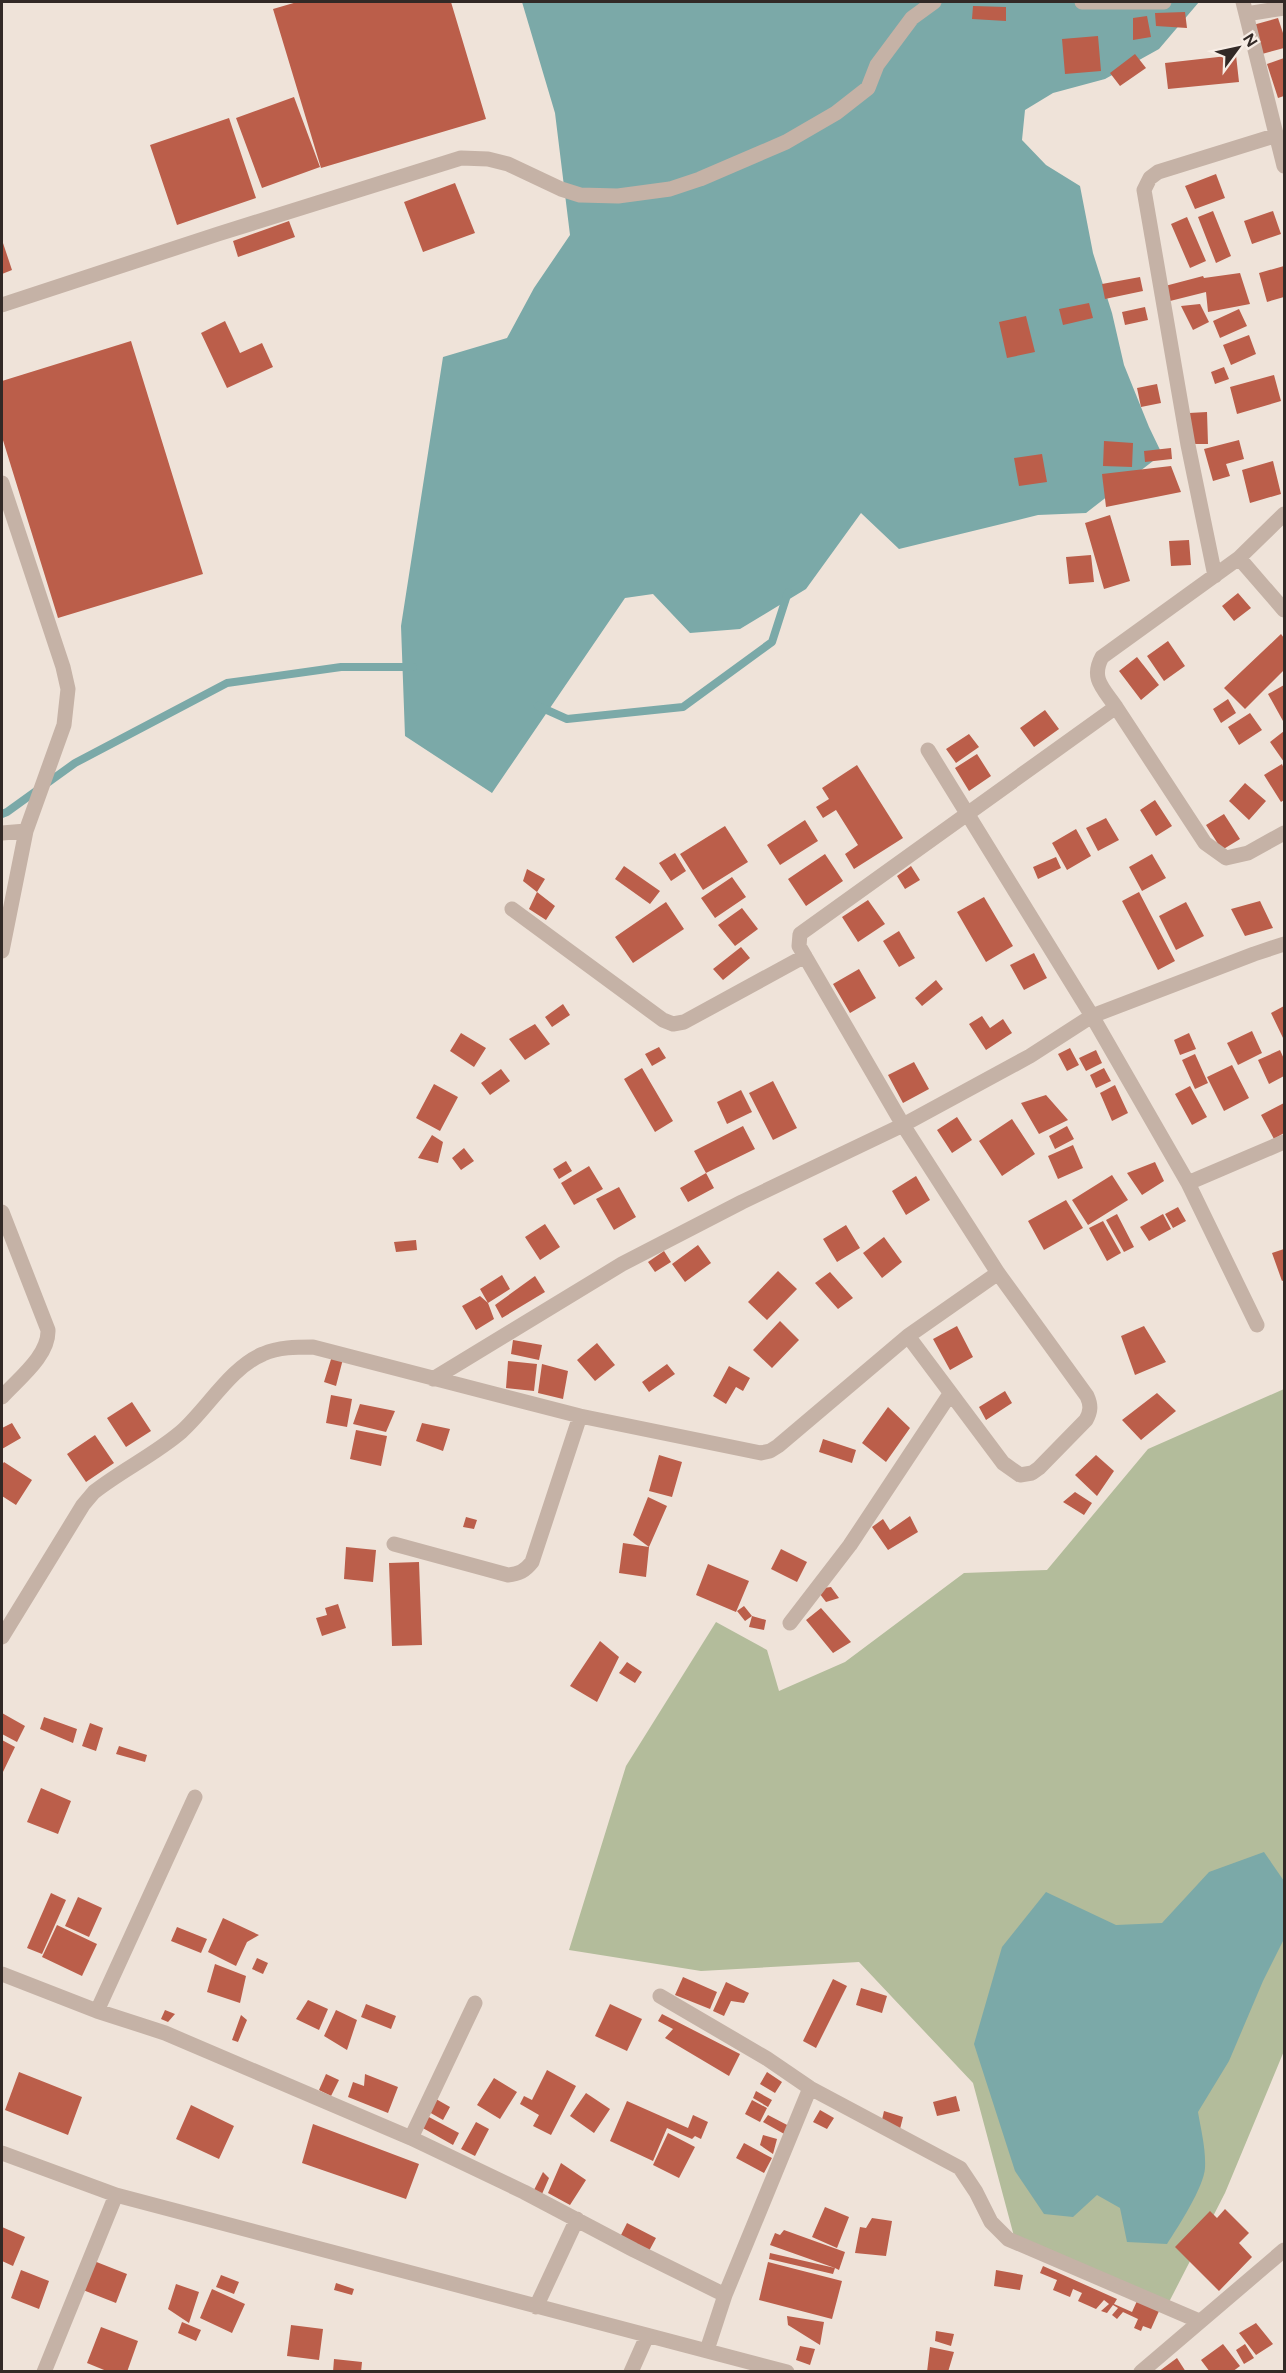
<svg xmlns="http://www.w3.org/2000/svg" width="1286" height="2373" font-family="Figtree,sans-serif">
	<rect width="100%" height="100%" fill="#efe3d9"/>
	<!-- green -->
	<path fill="#b3bc9b" d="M1284,1389V2051L1225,2193L1168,2304L1015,2240L973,2083L859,1962L701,1971L569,1950L626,1766L716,1622L767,1650L779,1691L845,1662L964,1573L1047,1570L1148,1449Z"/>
	<!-- water -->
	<path fill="#7ba9a8" d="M522,2H1199L1159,49L1105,79L1053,93L1025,110L1022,140L1046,165L1080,186L1093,253L1112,313L1124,365L1149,427L1162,454L1086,513L1038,515L899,549L861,513L806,589L740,629L690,633L653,594L625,598L492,793L405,736L401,626L443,357L507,338L534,288L570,235L555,113Z
		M1264,1852L1284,1881V1939L1263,1981L1229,2061L1198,2112C1201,2130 1206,2149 1205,2168C1204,2187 1178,2227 1167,2244L1127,2242L1120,2208L1097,2195L1073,2217L1044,2214L1015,2171L974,2044L1002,1947L1046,1892L1116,1925L1162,1923L1209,1872Z"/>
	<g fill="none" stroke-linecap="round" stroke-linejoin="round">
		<!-- stream -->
		<path stroke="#7ba9a8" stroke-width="8" d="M538,706L567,719L683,707L772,642L788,592
			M2,814L7,812L75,763L227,683L341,667H413"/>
	</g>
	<!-- building -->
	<path fill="#bb5e4a" d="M297,2H451L486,119L321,168L273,9Z
		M973,6L1006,7V21L972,19Z
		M1185,12L1187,28L1156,26L1155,13Z
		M1147,16L1151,37L1133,40V18Z
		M1278,18L1284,36V48L1262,54L1253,25Z
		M1098,36L1101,71L1065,74L1062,39Z
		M1135,54L1146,68L1120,86L1110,73Z
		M1236,55L1239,82L1168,89L1165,63Z
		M1284,58V96L1278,98L1267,64Z
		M294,97L320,167L262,188L236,118Z
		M229,118L256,198L177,225L150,145Z
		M1216,174L1225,198L1195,209L1185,186Z
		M455,183L475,233L423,252L404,202Z
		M1213,211L1231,256L1216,263L1198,217Z
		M1273,211L1281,234L1252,244L1244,221Z
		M1187,217L1206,261L1190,268L1171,224Z
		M289,221L295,237L238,257L233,241Z
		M2,240L12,270L2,274Z
		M1284,266V297L1267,302L1259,273Z
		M1240,273L1250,304L1208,312L1206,292L1170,301L1165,286L1203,276L1204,278Z
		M1140,277L1143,291L1105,299L1102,284Z
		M1089,303L1093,318L1063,325L1059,309Z
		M1200,304L1209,322L1193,330L1181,306Z
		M1145,307L1148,320L1125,325L1122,312Z
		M1239,309L1247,326L1220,338L1213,321Z
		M1026,316L1035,352L1007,358L999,322Z
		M225,321L240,353L262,343L273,367L227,388L201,333Z
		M1249,335L1256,354L1231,365L1223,345Z
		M131,341L203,574L58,618L2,437V381Z
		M1224,367L1229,379L1215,384L1211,372Z
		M1274,375L1281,401L1237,414L1230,387Z
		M1157,384L1161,403L1141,407L1137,388Z
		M1207,412L1208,444H1190L1189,413Z
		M1239,440L1244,459L1226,464L1230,476L1213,481L1204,449Z
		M1104,441L1133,443L1132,467L1103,466Z
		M1171,448L1172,459L1145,462L1144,451Z
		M1042,454L1047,482L1019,486L1014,458Z
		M1273,461L1281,494L1250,503L1242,470Z
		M1171,466L1181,492L1106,507L1102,474Z
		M1110,515L1130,581L1104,589L1085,523Z
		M1189,540L1191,565L1171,566L1169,541Z
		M1091,555L1094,582L1069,584L1066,557Z
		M1238,593L1251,608L1234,621L1222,606Z
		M1281,634L1284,638V670L1245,709L1224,688Z
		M1168,641L1185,666L1164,681L1147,656Z
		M1137,657L1159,685L1141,700L1119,671Z
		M1284,685V720L1283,721L1268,694Z
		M1228,699L1236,713L1221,723L1213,709Z
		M1045,710L1059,729L1034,747L1020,728Z
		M1250,713L1262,730L1239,745L1228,727Z
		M1284,731V762L1270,742Z
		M969,734L979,747L956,763L946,749Z
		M977,754L991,776L969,791L955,768Z
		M1282,764L1284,769V800L1281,802L1264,775Z
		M857,765L903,838L854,869L845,854L858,845L836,810L823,818L816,807L829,799L822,788Z
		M1245,783L1266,801L1249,820L1229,801Z
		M1155,800L1172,826L1156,836L1140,810Z
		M1224,814L1240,839L1222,850L1206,825Z
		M1106,818L1119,840L1098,851L1086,828Z
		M805,820L818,841L780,865L767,845Z
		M725,826L748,862L703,890L680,854Z
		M1076,829L1091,856L1067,870L1052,843Z
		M675,853L686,871L671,881L659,863Z
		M825,854L843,881L806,906L788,879Z
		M1152,854L1166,878L1142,891L1129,867Z
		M1056,857L1061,868L1038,879L1033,867Z
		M624,866L660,891L650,904L615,879Z
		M911,866L920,880L905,889L897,876Z
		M527,869L545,879L537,892L555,906L546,920L529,909L537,892L523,881Z
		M732,877L746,897L715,918L701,898Z
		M1139,892L1175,961L1158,970L1122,901Z
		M984,897L1013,946L986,962L957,912Z
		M868,900L885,924L858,942L842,917Z
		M1260,901L1273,928L1245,936L1231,909Z
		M666,902L684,929L633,963L615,937Z
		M1186,902L1204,936L1176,950L1159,916Z
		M742,908L758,929L735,946L718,925Z
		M899,931L915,958L899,967L883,941Z
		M741,947L750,958L723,980L713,969Z
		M1034,953L1047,978L1024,990L1010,965Z
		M859,969L876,998L850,1013L833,984Z
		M936,980L943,989L922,1006L915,998Z
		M563,1004L570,1015L552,1027L545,1017Z
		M1284,1006V1040L1271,1013Z
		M982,1016L990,1028L1003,1019L1012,1033L986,1050L969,1024Z
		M535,1024L550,1044L525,1060L509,1039Z
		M1252,1031L1262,1053L1238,1065L1227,1043Z
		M461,1033L486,1048L474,1067L450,1051Z
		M1189,1033L1196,1049L1180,1055L1174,1040Z
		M659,1047L666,1058L652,1066L645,1054Z
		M1070,1048L1079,1065L1067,1071L1058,1054Z
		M1096,1050L1102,1063L1086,1071L1079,1058Z
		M1280,1050L1284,1059V1076L1269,1084L1258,1060Z
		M1195,1054L1208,1083L1195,1089L1182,1060Z
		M914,1062L929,1089L903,1103L888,1075Z
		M1232,1065L1249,1098L1224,1111L1207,1077Z
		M642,1068L673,1121L655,1132L624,1079Z
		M1104,1068L1111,1081L1096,1088L1090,1075Z
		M501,1069L510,1081L490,1095L481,1083Z
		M773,1081L797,1128L773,1140L749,1093Z
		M434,1084L458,1097L440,1131L416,1118Z
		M1115,1085L1128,1113L1112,1121L1100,1093Z
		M1190,1086L1207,1117L1192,1125L1175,1094Z
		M741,1090L752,1112L727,1124L717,1102Z
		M1046,1095L1068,1120L1039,1134L1021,1103Z
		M1284,1103V1133L1274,1139L1261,1115Z
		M957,1117L972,1140L952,1153L937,1130Z
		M1012,1119L1035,1154L1002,1176L979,1141Z
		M743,1126L755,1149L706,1173L714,1188L688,1202L680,1188L706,1173L694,1151Z
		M1067,1126L1074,1139L1055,1149L1049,1136Z
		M432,1135L443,1142L438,1163L418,1158Z
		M1073,1145L1083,1168L1058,1179L1048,1156Z
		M464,1148L474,1161L461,1170L452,1158Z
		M566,1161L572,1171L559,1179L553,1169Z
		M1155,1162L1164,1181L1142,1195L1127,1173Z
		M589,1166L603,1189L574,1205L561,1183Z
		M1112,1175L1128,1200L1088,1225L1072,1200Z
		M916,1176L930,1200L906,1215L892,1191Z
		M619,1187L636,1217L614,1230L596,1199Z
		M1066,1200L1083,1228L1044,1250L1028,1221Z
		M1178,1207L1186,1221L1173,1228L1165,1214Z
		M1117,1214L1134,1247L1124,1252L1106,1220Z
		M1163,1214L1171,1229L1149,1241L1140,1227Z
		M1103,1221L1121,1253L1107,1261L1089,1228Z
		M545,1224L560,1247L540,1260L525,1237Z
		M846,1225L860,1248L837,1262L823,1239Z
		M884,1237L902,1262L882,1278L863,1253Z
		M416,1240L417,1250L396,1252L394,1242Z
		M698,1245L711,1263L685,1282L672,1264Z
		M1284,1249V1280L1282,1281L1272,1253Z
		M664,1251L671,1262L655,1272L648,1262Z
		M778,1271L797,1289L767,1320L748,1302Z
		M830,1272L853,1298L838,1309L815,1283Z
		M502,1275L510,1289L488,1303L480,1289Z
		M535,1276L545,1292L502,1318L495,1305Z
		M480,1296L488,1303L494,1319L476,1330L462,1306Z
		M780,1321L799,1340L772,1368L753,1350Z
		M957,1326L973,1357L950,1370L933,1339Z
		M1144,1326L1166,1362L1135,1375L1121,1336Z
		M513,1340L542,1345L539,1360L511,1354Z
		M597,1343L615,1365L595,1381L577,1360Z
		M332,1356L343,1359L336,1386L324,1382Z
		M508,1361L537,1364L534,1391L506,1388Z
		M542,1364L568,1371L563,1399L538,1393Z
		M667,1364L675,1374L649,1392L642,1382Z
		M729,1366L750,1378L743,1391L736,1387L726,1404L713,1396Z
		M1005,1391L1012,1403L986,1420L979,1407Z
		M1157,1393L1176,1411L1141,1440L1122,1420Z
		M331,1395L352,1399L347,1427L326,1423Z
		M132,1402L151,1431L126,1447L107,1418Z
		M360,1404L395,1411L386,1432L353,1424Z
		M888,1407L910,1428L886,1462L862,1443Z
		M12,1423L21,1438L2,1449V1428Z
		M422,1423L450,1429L443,1451L416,1441Z
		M356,1430L387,1436L381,1466L350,1459Z
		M95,1435L114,1463L86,1482L67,1454Z
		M823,1439L856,1450L852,1463L819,1452Z
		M659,1455L682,1462L672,1497L649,1491Z
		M1096,1455L1114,1471L1097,1496L1075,1475Z
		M4,1462L32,1480L16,1505L2,1496V1465Z
		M1075,1492L1092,1503L1084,1515L1063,1502Z
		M648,1497L667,1506L649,1547L633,1535Z
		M910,1516L918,1532L888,1550L872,1527L883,1519L890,1530Z
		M466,1517L477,1520L474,1529L463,1527Z
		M623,1543L649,1547L646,1577L619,1573Z
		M346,1547L376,1550L373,1582L344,1579Z
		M781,1549L807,1562L797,1582L771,1569Z
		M419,1562L422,1645L392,1646L389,1563Z
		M708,1564L749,1581L736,1612L696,1595Z
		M831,1587L839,1598L826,1602L816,1589Z
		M338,1604L346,1628L322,1636L316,1618L327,1615L325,1608Z
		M744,1606L752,1616L766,1620L764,1630L749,1627L752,1616L745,1621L737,1611Z
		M821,1608L851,1642L833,1653L806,1620Z
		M600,1641L619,1657L597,1702L570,1686Z
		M627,1662L642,1672L635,1683L619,1673Z
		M2,1713L25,1726L17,1742L2,1734Z
		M44,1717L77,1729L73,1743L40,1729Z
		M90,1723L103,1728L96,1751L82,1746Z
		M2,1740L15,1747L2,1774Z
		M119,1746L147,1755L145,1762L116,1754Z
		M41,1788L71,1801L58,1834L27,1822Z
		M51,1893L66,1900L42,1954L27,1948Z
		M78,1897L102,1908L89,1937L65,1926Z
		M223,1918L259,1935L247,1942L236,1966L208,1952Z
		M57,1925L97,1944L82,1976L42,1957Z
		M177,1927L207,1939L201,1953L171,1941Z
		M257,1958L268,1963L263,1974L252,1969Z
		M215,1964L246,1976L240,2003L207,1992Z
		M683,1977L717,1992L710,2009L675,1995Z
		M833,1979L847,1986L816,2048L803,2041Z
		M726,1982L749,1993L744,2003L731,2001L724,2016L713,2011Z
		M861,1988L887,1996L882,2013L856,2005Z
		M308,2000L328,2009L319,2030L296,2019Z
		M366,2004L396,2016L391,2029L361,2017Z
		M610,2004L642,2019L627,2051L595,2036Z
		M165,2010L175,2014L168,2022L161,2019Z
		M336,2010L357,2020L347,2050L324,2036Z
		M662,2014L740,2054L729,2076L665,2038L673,2029L658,2021Z
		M241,2015L247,2020L238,2042L232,2040Z
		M547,2070L576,2086L551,2135L533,2126L539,2115L520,2104L524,2096L532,2100Z
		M19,2072L82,2097L68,2135L5,2110Z
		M767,2072L782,2082L775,2093L760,2084Z
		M326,2074L339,2080L331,2096L319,2090Z
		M365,2074L398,2087L388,2113L348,2097L353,2082L364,2086Z
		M494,2078L517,2092L500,2119L477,2105Z
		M756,2091L772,2100L768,2107L753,2098Z
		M586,2093L610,2109L594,2133L570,2116Z
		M956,2096L960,2111L937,2116L933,2102Z
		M436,2099L450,2107L443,2120L429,2112Z
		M752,2100L767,2108L760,2122L745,2114Z
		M627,2101L688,2128L693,2115L708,2122L701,2139L695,2136L692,2139L667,2128L653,2161L610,2141Z
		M191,2105L234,2126L219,2159L176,2139Z
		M820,2110L834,2118L827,2129L813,2122Z
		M884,2111L903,2117L900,2129L881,2124Z
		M768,2115L791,2127L786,2135L763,2122Z
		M427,2116L459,2133L453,2145L421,2127Z
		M476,2122L489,2129L475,2156L461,2149Z
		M313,2124L419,2164L406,2199L302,2163Z
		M668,2133L695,2147L679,2178L653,2165Z
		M763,2135L777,2139L773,2154L760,2145Z
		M744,2143L772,2158L764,2173L736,2158Z
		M561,2163L586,2180L570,2205L548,2193Z
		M543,2172L549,2178L542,2194L534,2190Z
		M825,2207L849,2217L837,2248L812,2237Z
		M1225,2209L1249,2233L1239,2243L1252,2257L1219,2291L1175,2247L1210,2211L1217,2218Z
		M872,2218L892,2221L886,2256L855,2253L860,2227L866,2228Z
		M627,2223L656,2238L649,2251L620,2237Z
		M2,2227L25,2237L13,2266L2,2261Z
		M784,2230L845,2252L839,2270L835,2268L833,2274L769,2259L770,2253L835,2268L770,2245L775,2233L780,2235Z
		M94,2261L127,2274L116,2303L83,2290Z
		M768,2262L842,2281L832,2319L759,2300Z
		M1043,2266L1117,2299L1114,2304L1132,2312L1137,2301L1159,2311L1151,2329L1143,2326L1141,2331L1134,2328L1138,2319L1123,2312L1117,2319L1112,2315L1118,2308L1113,2305L1107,2313L1101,2311L1109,2304L1104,2300L1096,2309L1078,2301L1082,2293L1073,2289L1070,2297L1053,2290L1057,2280L1040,2273Z
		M21,2270L49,2281L39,2309L11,2298Z
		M996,2270L1023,2275L1020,2290L994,2286Z
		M221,2275L239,2282L234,2294L216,2287Z
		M336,2283L354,2289L352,2295L334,2290Z
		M176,2284L199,2292L189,2323L168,2309Z
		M212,2289L245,2304L232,2333L200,2318Z
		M787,2316L824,2322L820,2345L788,2325Z
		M182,2322L201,2330L196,2341L178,2333Z
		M1256,2323L1273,2344L1256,2355L1239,2333Z
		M291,2325L323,2329L319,2360L287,2356Z
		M101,2327L138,2341L127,2372H109L87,2363Z
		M936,2331L954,2334L951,2346L935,2341Z
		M1223,2344L1240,2366L1232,2372H1210L1201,2360Z
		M1245,2344L1254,2358L1244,2364L1236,2350Z
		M800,2346L815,2349L810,2365L796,2360Z
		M930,2347L954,2352L948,2372H927Z
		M1177,2358L1186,2372H1158Z
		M334,2359L362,2362L361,2372H333Z"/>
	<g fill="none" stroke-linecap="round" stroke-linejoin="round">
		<!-- minor -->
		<path stroke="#c5b2a6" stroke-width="15" d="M1082,2H1164
			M1243,2L1246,14L1284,8
			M1246,14L1284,166
			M2,305L218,234L461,158L488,159L508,164L561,189L580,195L618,196L670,189L700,179L786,142L836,113L868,88L877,65L912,18L934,2
			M2,483L63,667L68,689L64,725L26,831L2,951
			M1239,558L1284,610
			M1215,576L1188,445L1144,190L1150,178L1158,172L1277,135
			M1116,707L1205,843L1226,858L1248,853L1284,833
			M928,750L1092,1016L1188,1183L1284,1142
			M2,833L26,831
			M512,909L663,1020L673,1024L684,1022L805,956
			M1188,1183L1257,1325
			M2,1212L48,1330C49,1356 18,1379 2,1397
			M908,1336L1003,1463L1020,1475L1032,1473L1039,1468L1086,1420C1091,1411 1091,1405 1087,1396L998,1273L903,1125L799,946L800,934L1116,707C1104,689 1090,679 1102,657L1239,558L1284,514
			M433,1379L622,1264L742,1202L903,1125L1030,1056L1092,1016L1254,954L1284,944
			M394,1544L508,1575C519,1574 525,1571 532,1562L580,1416
			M790,1623L850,1545L950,1394
			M2,1637L83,1505L94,1492C122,1470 154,1455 181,1432C207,1409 231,1367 263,1354C279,1347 296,1347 313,1347L580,1416L761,1453L770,1451L778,1446L908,1336L998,1273
			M2,1974L97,2011L165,2033L411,2138L524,2192L634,2250L725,2295
			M660,1996L766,2058L810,2088L960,2168L976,2192L991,2222L1008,2239L1199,2321
			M97,2011L195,1797
			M411,2138L475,2003
			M2,2153L116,2195L787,2372
			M536,2307L577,2219
			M707,2350L725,2295L810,2088
			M44,2372L116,2195
			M631,2372L647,2336
			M1141,2372L1284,2250"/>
	</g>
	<!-- border -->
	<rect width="1286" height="2373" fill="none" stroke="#322926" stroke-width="6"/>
	<!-- north arrow -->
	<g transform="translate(1238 48) rotate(57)" stroke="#f7ede5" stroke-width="4.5" paint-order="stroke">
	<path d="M0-4.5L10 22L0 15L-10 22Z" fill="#322926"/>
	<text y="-9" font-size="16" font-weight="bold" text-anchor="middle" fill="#322926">N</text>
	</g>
</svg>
